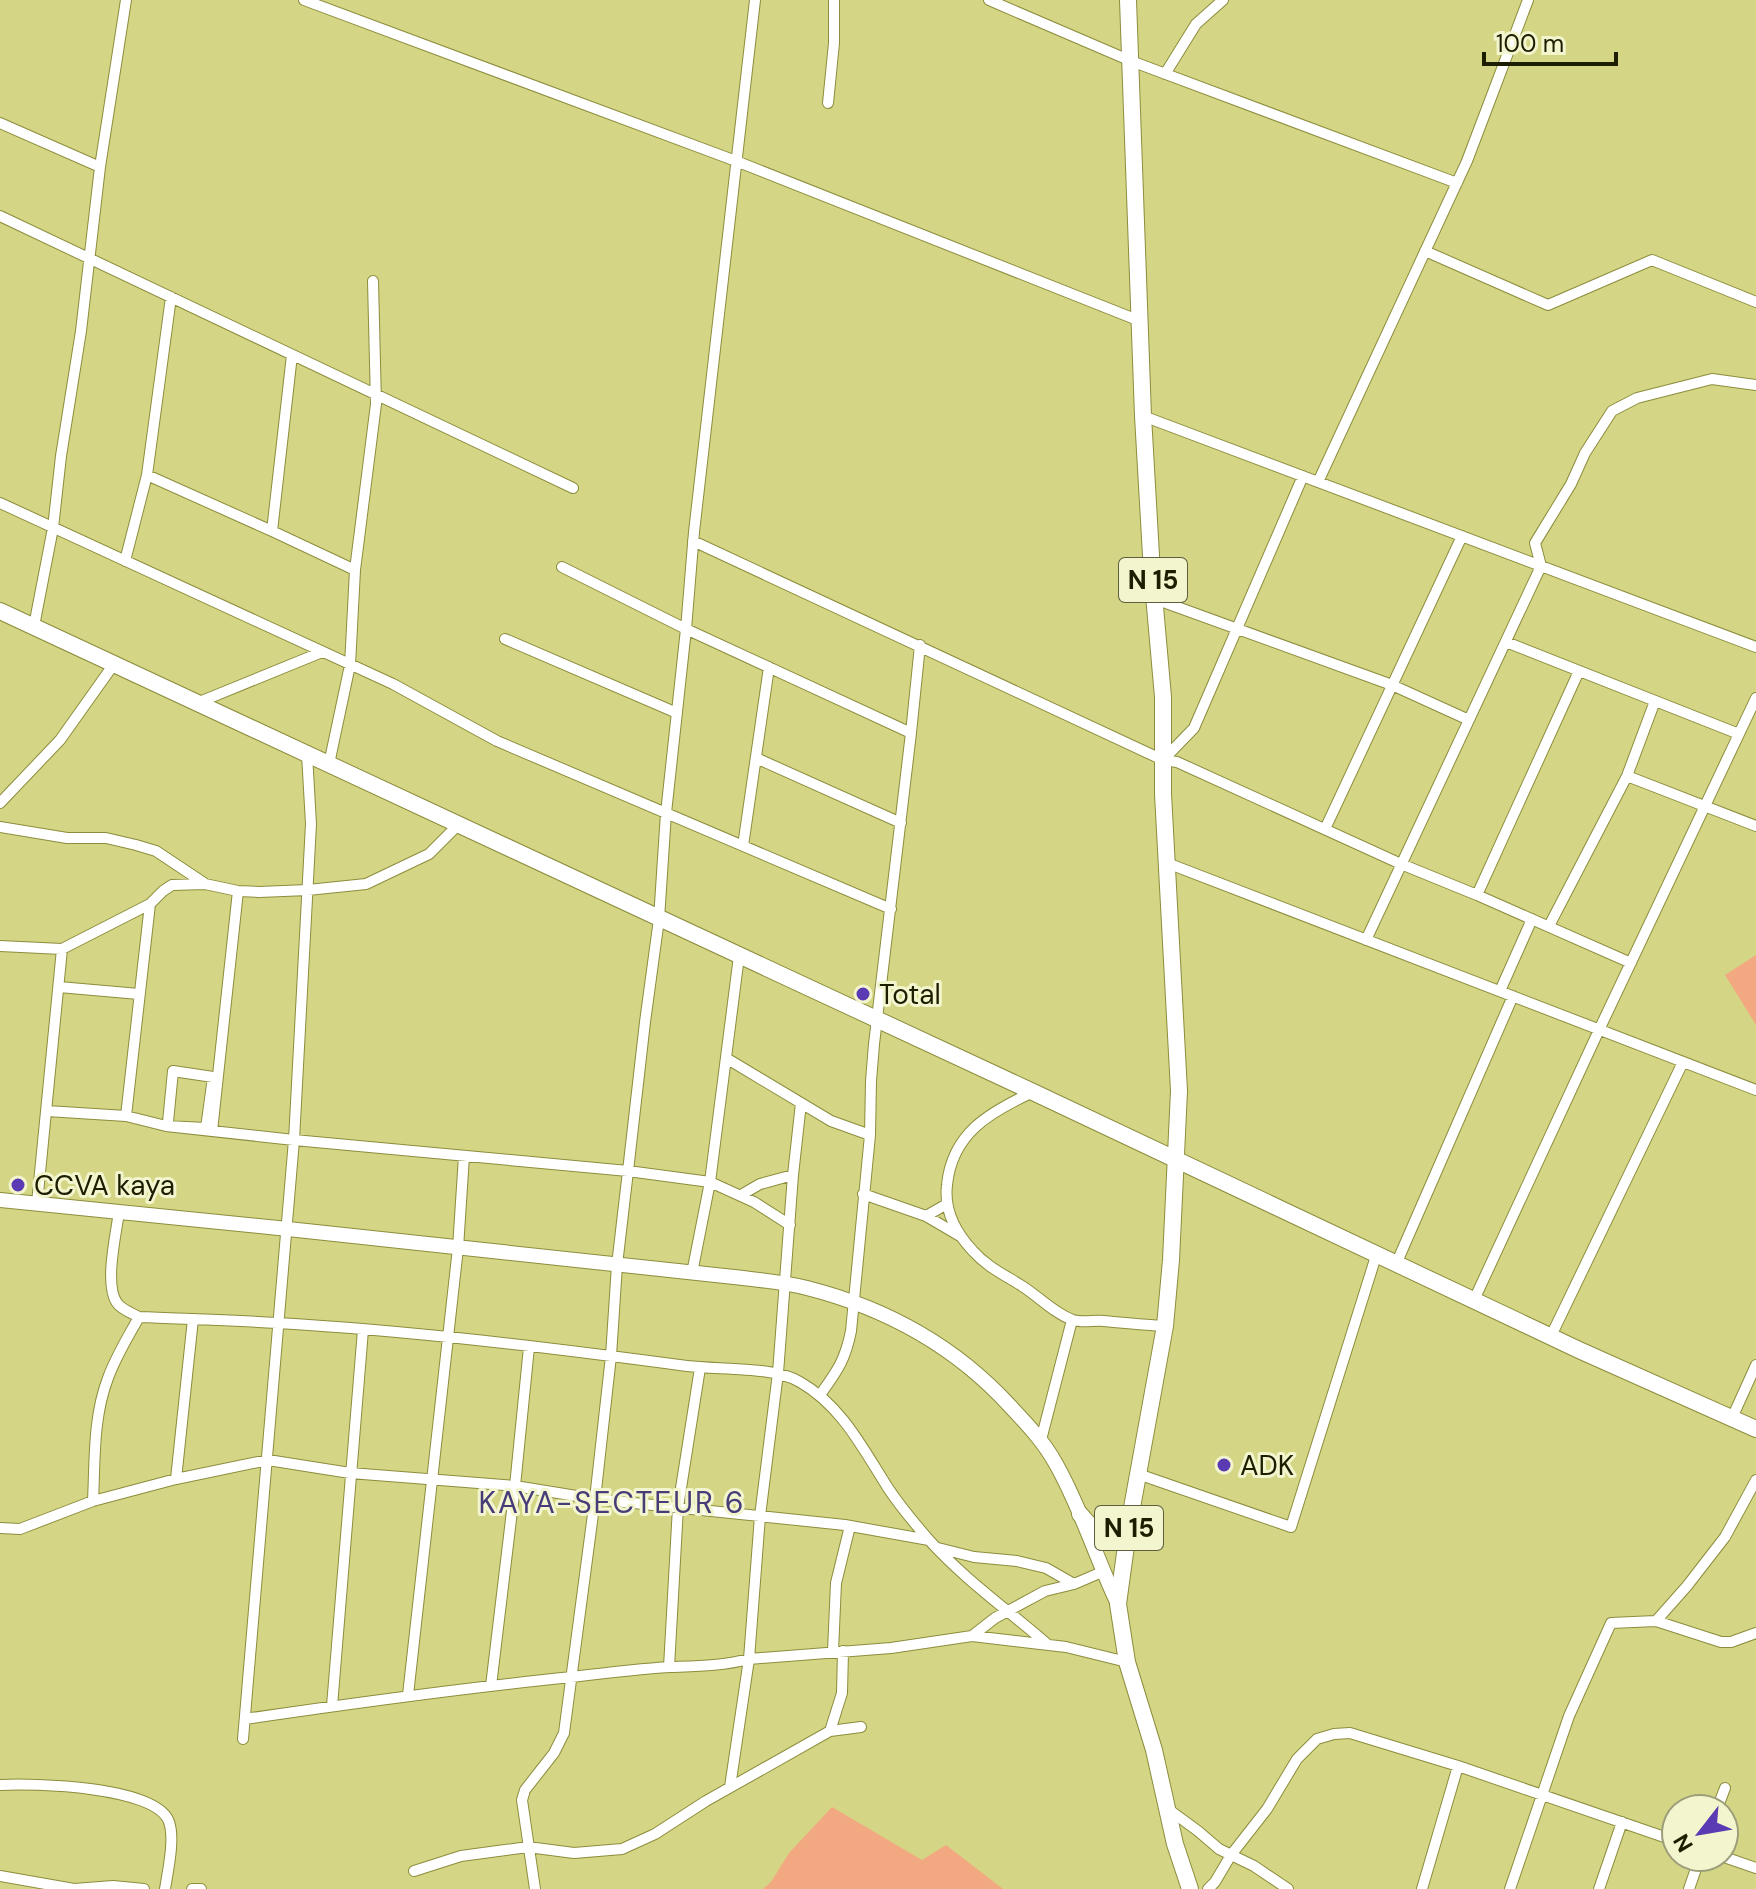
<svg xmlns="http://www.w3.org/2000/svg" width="1756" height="1889" font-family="'DM Sans',sans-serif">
	<rect width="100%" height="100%" fill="#d4d685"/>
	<!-- green -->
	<path fill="#f2a880" d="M1756,955V1025L1725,975Z
		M832,1807L922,1860L946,1845L1003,1889H763L771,1882L789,1853Z"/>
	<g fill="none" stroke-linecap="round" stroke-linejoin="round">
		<defs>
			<path id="street" d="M304,0L736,161L1140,321
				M989,0L1131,61L1457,183
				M1165,74L1196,24L1223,0
				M828,103L834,43V0
				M0,123L100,167
				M0,216L573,488
				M1425,251L1548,305L1652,260L1756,302
				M1143,416L1756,647
				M147,475L272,531L355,570
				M1318,482L1467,161L1528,0
				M0,503L393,684L497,741L891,909
				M272,531L292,355
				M693,541L1163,760L1177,762L1401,864L1477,895L1631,963
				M125,561L147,475L171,297
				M562,567L686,629L911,733
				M1155,599L1392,685L1469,720
				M34,626L53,528L61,456L81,331L100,167L126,0
				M505,639L677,713
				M1506,642L1739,734
				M197,703L322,652
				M756,758L901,823
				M1163,760L1194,728L1303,476
				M329,764L350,665L355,570L376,404L373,281
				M1627,776L1756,826
				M0,803L60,740L114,664
				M0,827L67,838H106L136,845L156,851L204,883
				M1325,829L1462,536
				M743,846L769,667
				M1167,863L1756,1090
				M1477,895L1579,671
				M1549,926L1627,776L1655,701
				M1366,940L1541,566L1535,543L1571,484L1585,453L1612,411L1637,398L1712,379L1756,385
				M0,946L62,949L150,904L163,891L172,885L205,884L238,891L259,892L308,890L366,884L429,854L458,825
				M59,987L139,994
				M1500,991L1532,919
				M726,1058L831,1121L870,1135
				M173,1071L213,1077L206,1128L166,1126L168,1122Z
				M1033,1092C990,1112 952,1133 947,1185C944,1210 956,1233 973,1251C987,1267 1005,1275 1022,1286C1038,1296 1055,1314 1073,1320C1083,1323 1094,1320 1104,1321C1124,1323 1144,1325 1165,1326
				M47,1111L126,1116L166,1126L294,1140L628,1171L710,1182L754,1202L790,1225
				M126,1116L150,904
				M212,1131L238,891
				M863,1194L926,1216L960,1236
				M741,1195L760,1184L793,1175
				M37,1203L62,949
				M119,1212C116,1234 104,1285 117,1303C122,1310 132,1313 139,1317C186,1319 232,1320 278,1323C415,1331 552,1348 687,1366C720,1370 773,1366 800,1382C842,1406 863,1449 888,1488C900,1506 915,1524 929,1540C964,1579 1008,1610 1047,1644
				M926,1216L947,1204
				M1397,1262L1513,996
				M692,1273L710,1182L739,956
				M1474,1300L1599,1030L1756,698
				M1551,1336L1683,1062
				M820,1395C837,1371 845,1361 851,1331L870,1135L871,1081L874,1044L911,733L920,645
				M1732,1418L1756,1365
				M1041,1440L1072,1320
				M1138,1474L1291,1527L1377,1253
				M176,1479L193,1319
				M93,1501C95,1460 93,1417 108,1378C116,1356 128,1337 139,1317
				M0,1528L20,1529L93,1501L176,1479L268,1460L350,1473L515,1486L595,1499L845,1525L929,1540
				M938,1548L974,1557L1017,1561L1046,1568L1074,1584
				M1656,1621L1721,1642H1731L1756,1633
				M972,1636L995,1618L1045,1591L1074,1584L1102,1572
				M833,1651L836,1583L850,1526
				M669,1667L678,1507L700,1368
				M491,1686L515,1486L529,1347
				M408,1695L458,1248L464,1156
				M332,1706L363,1330
				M245,1719C354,1703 463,1688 572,1677C605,1673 638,1669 670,1667C697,1666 722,1666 749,1659L891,1648L972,1636L1066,1647L1127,1662
				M830,1731L842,1693L843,1651
				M243,1739L294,1140L311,824L307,754
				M0,1785C32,1783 157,1786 169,1822C175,1839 168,1870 165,1889
				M730,1787L749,1659L760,1516L778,1373L793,1175L801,1103
				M1168,1809L1198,1831L1219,1849L1254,1866L1288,1889
				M1717,1809L1725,1788
				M1724,1857L1756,1868
				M414,1871L461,1856L528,1847L574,1853L622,1849L655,1834L706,1801L830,1731L861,1727
				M0,1876L74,1889L113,1886L144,1889
				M192,1889H201
				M535,1889L522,1800L525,1790L554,1753L564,1733L595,1499L611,1356L617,1265L628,1171L645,1022L659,919L666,813L686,629L694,532L755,0
				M1208,1889L1215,1882L1231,1855L1267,1809L1297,1759L1317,1739L1334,1734L1350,1733L1458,1766L1676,1841
				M1422,1889L1458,1766
				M1510,1889L1569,1716L1611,1623L1656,1621L1687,1586L1725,1537L1756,1480
				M1599,1889L1622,1822
				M1689,1889L1700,1857"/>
			<path id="secondary" d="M0,1200L288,1229L734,1277C758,1280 784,1282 807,1288C886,1308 955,1346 1010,1406C1027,1424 1044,1442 1056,1464C1081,1508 1096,1558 1118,1604"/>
			<path id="primary" d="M1128,0L1143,416L1152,573L1163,697V794L1179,1091L1171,1260L1165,1326L1129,1524L1118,1604L1127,1662L1154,1750L1175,1844L1190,1889
				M0,611L1033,1092L1579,1350L1756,1429
				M1080,1514C1098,1536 1105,1539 1129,1524"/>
		</defs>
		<!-- street casing -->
		<use href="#street" stroke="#8c8d3d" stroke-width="12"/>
		<!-- secondary casing -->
		<use href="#secondary" stroke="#8c8d3d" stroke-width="16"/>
		<!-- primary casing -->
		<use href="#primary" stroke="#8c8d3d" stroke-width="18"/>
		<!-- street -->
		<use href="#street" stroke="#fff" stroke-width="10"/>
		<!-- secondary -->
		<use href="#secondary" stroke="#fff" stroke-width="14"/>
		<!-- primary -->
		<use href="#primary" stroke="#fff" stroke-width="16"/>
	</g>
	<!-- markers -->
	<g fill="#5b3bb3" stroke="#f2f5cd" stroke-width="3">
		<circle cx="863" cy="994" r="8"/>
		<circle cx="18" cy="1185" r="8"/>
		<circle cx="1224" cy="1465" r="8"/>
	</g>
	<g text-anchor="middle" stroke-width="6" stroke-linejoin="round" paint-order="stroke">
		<!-- shield labels -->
		<g fill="#f2f5cd" stroke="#5d5e3e" stroke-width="2">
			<rect x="1119" y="558" width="68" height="44" rx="6"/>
			<rect x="1095" y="1506" width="68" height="44" rx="6"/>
		</g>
		<g font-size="26" font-weight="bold" fill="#1d1d00">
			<text x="1153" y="589">N 15</text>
			<text x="1129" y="1537">N 15</text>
		</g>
		<!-- poi labels -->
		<g font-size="28" fill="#1d1d00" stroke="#f2f5cd" text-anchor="start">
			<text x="879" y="1004">Total</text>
			<text x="34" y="1195">CCVA kaya</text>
			<text x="1240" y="1475">ADK</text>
		</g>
		<!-- neighbourhood labels -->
		<g font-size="30" letter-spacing="2" fill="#473b78" stroke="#f2f5cd">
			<text x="612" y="1513">KAYA-SECTEUR 6</text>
		</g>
	</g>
	<!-- north arrow -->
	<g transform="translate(1700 1833) rotate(239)"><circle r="38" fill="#f2f5cd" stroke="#9d9f7b" stroke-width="2"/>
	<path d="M0-6L14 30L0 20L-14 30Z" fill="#5b3bb3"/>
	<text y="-12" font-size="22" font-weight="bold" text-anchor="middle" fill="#1d1d00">N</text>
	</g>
	<!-- scale -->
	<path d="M1484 52v12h132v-12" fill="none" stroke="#1d1d00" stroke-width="4"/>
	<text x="1496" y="52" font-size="24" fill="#1d1d00" stroke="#f2f5cd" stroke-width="6" paint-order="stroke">100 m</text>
</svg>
